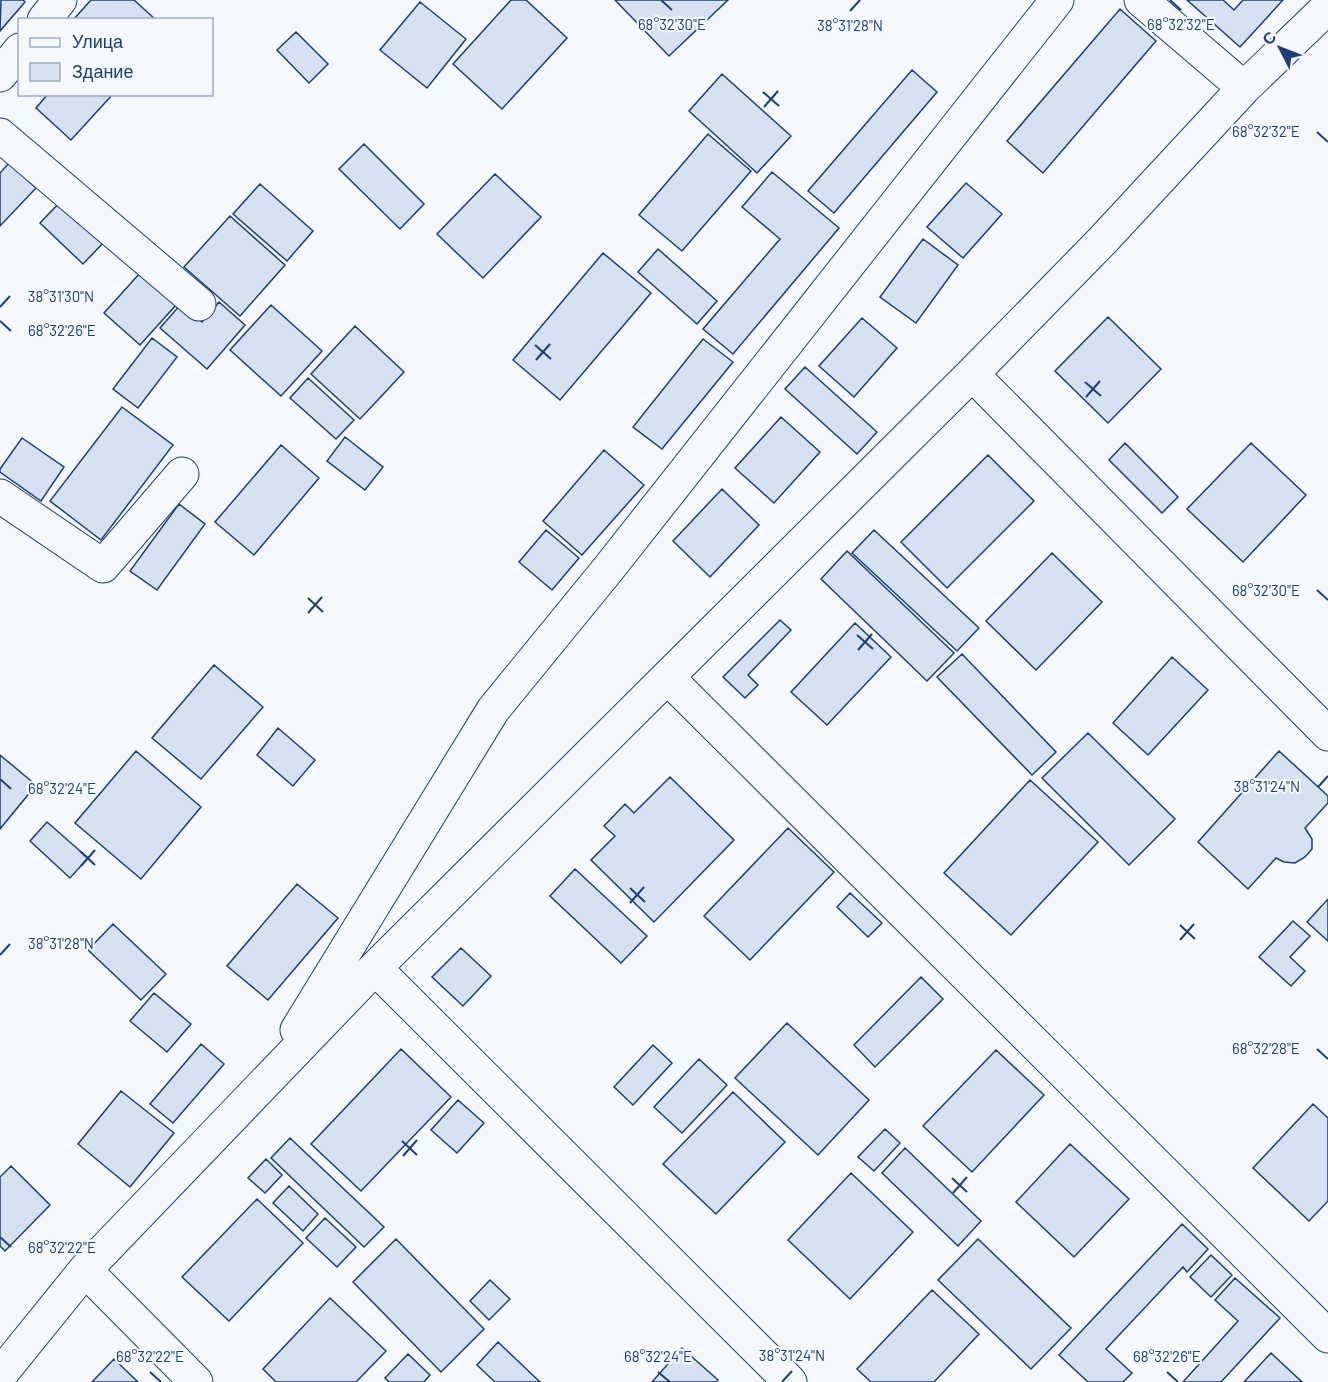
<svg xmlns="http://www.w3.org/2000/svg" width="1328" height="1382" font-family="Barlow,sans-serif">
	<rect width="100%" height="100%" fill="#f4f7fb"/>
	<!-- building -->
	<path fill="#d5e0f0" stroke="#1d3f73" stroke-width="1.5" d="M1,0H23L25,2L0,31Z
		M91,0H134L156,20H73Z
		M511,0H526L567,38L502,109L453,64Z
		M615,0H728L669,56Z
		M1187,0H1223L1234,10L1243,0H1283L1240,47Z
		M420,2L466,39L427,88L380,50Z
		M1120,9L1156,41L1043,173L1007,141Z
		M296,32L328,64L309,83L277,50Z
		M912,70L937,92L834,213L808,191Z
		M722,74L791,136L757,173L689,111Z
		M48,94H113L71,140L36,108Z
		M708,134L751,171L682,251L639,215Z
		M364,144L424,204L400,229L339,169Z
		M9,163L36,188L0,226V173Z
		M772,172L839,228L733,354L703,329L780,239L742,207Z
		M495,174L541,217L483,278L437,234Z
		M966,183L1002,214L963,258L927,227Z
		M260,184L313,231L287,261L233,214Z
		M63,199L106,240L83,264L40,223Z
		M230,216L285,265L240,316L184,267Z
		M923,239L958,265L916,323L880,297Z
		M658,249L717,301L697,324L638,272Z
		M603,253L651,293L560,400L513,360Z
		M140,273L176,305L140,345L104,313Z
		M219,302L245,325L207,369L160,328L181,304L202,322Z
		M271,305L322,351L281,396L230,350Z
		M1108,317L1161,369L1108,423L1055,371Z
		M862,318L897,348L854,397L819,366Z
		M355,326L404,372L360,419L311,374Z
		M152,338L177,357L138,408L113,389Z
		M703,339L733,362L662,449L633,427Z
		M805,367L877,432L857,454L785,389Z
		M308,378L354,420L336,439L290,398Z
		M122,407L173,445L101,540L50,501Z
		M781,417L820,452L774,503L735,468Z
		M345,437L383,467L365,490L327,461Z
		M22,438L64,467L41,501L0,472V469Z
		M1125,443L1178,497L1162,513L1109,460Z
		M1251,443L1306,495L1243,562L1187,509Z
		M281,445L319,478L254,555L215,522Z
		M604,450L644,485L582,555L543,521Z
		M988,455L1034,501L947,588L901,542Z
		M722,489L759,525L710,577L673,541Z
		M179,504L205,524L157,590L130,571Z
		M546,530L579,558L552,590L519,562Z
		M874,530L979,628L957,651L852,553Z
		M847,551L954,653L927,681L821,579Z
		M1052,553L1102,602L1036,670L986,621Z
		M780,620L791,630L748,675L758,685L745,698L723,677Z
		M855,623L891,657L827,725L791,692Z
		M962,654L1056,752L1032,775L937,677Z
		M1172,657L1208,690L1148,755L1113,723Z
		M214,665L263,707L201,779L152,738Z
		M278,728L315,760L293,786L257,755Z
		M1088,733L1175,819L1129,865L1042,778Z
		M136,751L201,807L141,879L75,823Z
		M1279,751L1328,796V803L1305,828L1312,839V849L1305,857L1295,863L1284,862L1276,858L1248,889L1198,842Z
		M0,755L36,785L0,829Z
		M670,777L734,840L654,922L591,860L615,836L604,826L625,804L634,813Z
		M1030,780L1098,842L1011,935L944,873Z
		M47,822L88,858L70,878L30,841Z
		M788,828L834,872L750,960L704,916Z
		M575,869L647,936L621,963L550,896Z
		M297,884L338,918L268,1000L227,966Z
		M850,893L882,923L868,937L837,907Z
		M1328,899V941L1307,922Z
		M1293,921L1310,936L1290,957L1305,971L1291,986L1259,957Z
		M113,924L166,974L141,1000L88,950Z
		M461,948L491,976L463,1006L432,977Z
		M921,977L943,999L875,1067L854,1045Z
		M154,993L191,1024L167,1052L130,1021Z
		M787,1023L869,1100L818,1155L735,1078Z
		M201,1044L224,1064L173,1123L150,1104Z
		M653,1045L672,1063L633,1105L614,1087Z
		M401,1049L451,1097L361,1191L311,1144Z
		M996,1050L1044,1095L972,1172L923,1126Z
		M699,1059L727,1085L682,1133L654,1107Z
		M121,1091L174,1133L130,1187L78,1144Z
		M733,1092L785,1142L716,1214L663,1164Z
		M458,1100L484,1123L457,1153L431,1130Z
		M1313,1104L1328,1118V1201L1309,1221L1253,1168Z
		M885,1129L900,1143L874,1171L858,1157Z
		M290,1138L384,1227L364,1247L271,1158Z
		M1070,1144L1129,1199L1074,1257L1016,1202Z
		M905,1148L981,1221L958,1246L882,1173Z
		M266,1159L282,1175L265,1193L248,1178Z
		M11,1166L50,1205L5,1251L0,1246V1177Z
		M851,1173L913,1232L850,1299L788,1240Z
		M289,1186L318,1214L303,1231L273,1203Z
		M257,1199L303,1243L229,1321L182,1277Z
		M325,1218L356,1247L337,1267L306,1238Z
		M1182,1224L1208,1249L1187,1272L1183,1267L1106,1349L1132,1373L1123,1382H1088L1059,1355Z
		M396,1239L484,1329L441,1372L353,1282Z
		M978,1239L1071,1328L1031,1369L938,1280Z
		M1211,1255L1232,1275L1211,1297L1190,1277Z
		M1235,1278L1280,1318L1221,1382H1183L1238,1321L1215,1300Z
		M490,1280L510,1299L489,1320L470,1301Z
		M932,1290L979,1334L934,1382H871L857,1369Z
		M330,1298L386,1351L356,1382H276L263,1369Z
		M498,1342L540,1382H495L477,1365Z
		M682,1348L718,1380L716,1382H652Z
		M1271,1353L1302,1382H1244Z
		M408,1354L430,1375L424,1382H389L385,1378Z
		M114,1359L138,1382H92Z"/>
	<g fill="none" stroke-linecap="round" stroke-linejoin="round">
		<defs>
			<path id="street" d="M1141,0L1244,88
				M44,20L60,0
				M0,75L20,50
				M0,135L199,304
				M972,374L1328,734
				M0,496L103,566L182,474
				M668,678L1328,1336
				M375,968L790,1382
				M297,1030L493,710L609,568L1057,0
				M85,1270L196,1382
				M0,1375L85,1270L375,968L972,374L1103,240L1244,88L1328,7"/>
		</defs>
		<!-- street casing -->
		<use href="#street" stroke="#1d3f73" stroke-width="35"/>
		<!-- street -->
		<use href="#street" stroke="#f4f7fb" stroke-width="33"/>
	</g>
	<!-- ticks -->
	<path fill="none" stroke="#1d3f73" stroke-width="2" d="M661,0L672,10M1170,0L1181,10M850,11L860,0M763,92L779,106M764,107L778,91M1317,132L1328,142M0,307L10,296M0,321L11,331M535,345L551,359M536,360L550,344M1085,382L1101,396M1086,397L1100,381M1317,590L1328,600M308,598L323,612M308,613L322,597M857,635L873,649M858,650L872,634M0,779L11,789M1318,787L1328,776M80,851L95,865M81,866L95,850M630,888L645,902M630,903L644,887M1180,925L1195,939M1180,940L1194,924M0,955L10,944M1317,1049L1328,1059M402,1141L417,1155M403,1156L417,1140M952,1178L967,1192M953,1193L967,1177M0,1237L11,1247M150,1372L161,1382M658,1372L670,1382M1167,1372L1178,1382M782,1382L792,1371"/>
	<g font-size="15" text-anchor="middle" fill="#1d3f73" stroke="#f4f7fb" stroke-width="4.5" stroke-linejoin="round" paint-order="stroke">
		<text x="672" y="30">68°32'30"E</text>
		<text x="1181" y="30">68°32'32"E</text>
		<text x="850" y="31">38°31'28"N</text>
		<text x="1266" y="137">68°32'32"E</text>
		<text x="61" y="302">38°31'30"N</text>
		<text x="62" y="336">68°32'26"E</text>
		<text x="1266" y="596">68°32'30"E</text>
		<text x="1267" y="792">38°31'24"N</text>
		<text x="62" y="794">68°32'24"E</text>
		<text x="61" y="949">38°31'28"N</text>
		<text x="1266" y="1054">68°32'28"E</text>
		<text x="62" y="1253">68°32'22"E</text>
		<text x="792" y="1361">38°31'24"N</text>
		<text x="150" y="1362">68°32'22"E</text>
		<text x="658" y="1362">68°32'24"E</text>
		<text x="1167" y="1362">68°32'26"E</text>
	</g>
	<!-- legend -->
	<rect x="18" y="18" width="195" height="78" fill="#f4f7fb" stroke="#9eadc5" stroke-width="1.5"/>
	<rect x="30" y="38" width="30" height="9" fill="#f4f7fb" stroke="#9eadc5" stroke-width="1.5"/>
	<text x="72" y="48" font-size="18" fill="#1d3f73">Улица</text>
	<rect x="30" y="63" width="30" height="18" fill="#d5e0f0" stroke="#9eadc5" stroke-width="1.5"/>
	<text x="72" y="78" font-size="18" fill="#1d3f73">Здание</text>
	<!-- north arrow -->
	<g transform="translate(1280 48) rotate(312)" stroke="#f4f7fb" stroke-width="4.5" paint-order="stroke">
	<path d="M0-4.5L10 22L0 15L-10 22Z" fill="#1d3f73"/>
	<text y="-9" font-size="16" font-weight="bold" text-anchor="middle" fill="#1d3f73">С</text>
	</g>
</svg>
